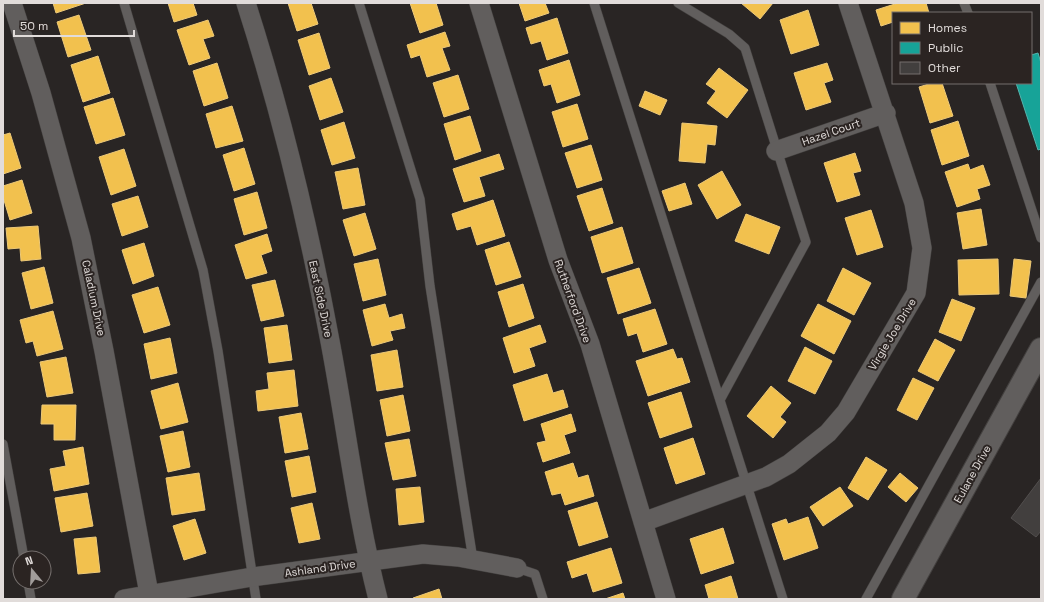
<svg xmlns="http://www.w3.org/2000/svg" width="1044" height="602" font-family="'Space Grotesk',sans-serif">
	<rect width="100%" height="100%" fill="#292524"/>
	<!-- homes -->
	<path fill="#f2c14e" stroke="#edc978" d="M53,3H86L56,13Z
		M168,3H193L197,15L174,22Z
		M288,3H311L318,24L297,31Z
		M410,3H436L443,25L420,33Z
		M519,3H545L549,13L525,21Z
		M741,3H773L760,19Z
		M898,3H926L929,13H893V22L881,26L876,10Z
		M808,10L819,45L791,54L780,20Z
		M79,15L91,50L68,57L57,22Z
		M557,18L568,53L547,60L541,41L531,44L526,28Z
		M208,20L214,36L203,39L210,58L189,65L177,30Z
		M445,32L450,46L442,48L450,70L427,77L420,55L411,58L407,45Z
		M319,33L330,68L309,75L298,40Z
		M98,56L110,93L83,102L71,65Z
		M569,60L580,95L557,103L551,84L544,86L539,70Z
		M217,63L228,98L204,106L193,71Z
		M827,63L833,80L824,83L831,102L806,110L794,73Z
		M719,68L748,90L727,118L707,103L716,91L706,84Z
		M458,75L469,109L444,117L433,83Z
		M331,78L343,112L320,120L309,86Z
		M932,83H942L953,116L930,123L919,87Z
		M645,91L667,100L660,115L639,106Z
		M113,98L125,135L96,144L84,107Z
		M577,104L588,139L563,147L552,112Z
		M232,106L243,141L216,148L206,114Z
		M470,116L481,151L455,160L444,124Z
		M958,121L969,156L942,165L931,130Z
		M344,122L355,158L332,165L321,130Z
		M682,123L717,126L715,145L707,144L705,163L679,161Z
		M10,133L21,168L3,174V135Z
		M591,145L602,180L577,188L565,153Z
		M244,148L255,184L234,191L223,155Z
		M124,149L136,186L111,195L99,157Z
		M855,153L861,171L853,173L860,195L837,202L824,163Z
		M499,154L504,169L479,177L485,196L464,202L453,169Z
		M968,164L970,170L983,165L990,185L977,189L980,199L957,207L945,172Z
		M358,168L365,205L343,209L335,172Z
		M722,171L741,205L717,219L698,185Z
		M22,180L32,213L10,220L3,197V186Z
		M685,183L692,204L669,211L662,191Z
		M602,188L613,223L589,231L577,196Z
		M257,192L267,228L244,235L234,199Z
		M138,196L148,227L122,236L112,204Z
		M493,200L505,236L477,245L471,226L457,230L452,214Z
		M981,209L987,245L963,249L957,213Z
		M871,210L883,247L857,255L845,218Z
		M365,213L376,249L354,256L343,220Z
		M746,214L780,227L769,254L735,241Z
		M38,226L41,259L21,261L20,248L8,249L6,228Z
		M622,227L633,263L602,273L591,237Z
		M267,234L272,251L261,255L267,273L246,279L235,245Z
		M509,242L521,277L496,285L485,250Z
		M144,243L154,276L133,284L122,250Z
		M378,259L386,295L363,301L354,264Z
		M998,259L999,294L959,295L958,260Z
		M1014,259L1031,261L1026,298L1010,296Z
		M44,267L53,303L31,309L22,273Z
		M639,268L651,303L618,314L607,278Z
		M843,268L871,283L854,315L827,301Z
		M275,280L284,316L261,321L252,285Z
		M523,284L534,318L509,327L498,292Z
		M158,287L170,325L144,333L132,295Z
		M952,299L975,308L961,341L939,332Z
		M385,304L389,318L402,314L405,328L390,331L393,340L372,346L363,310Z
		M818,304L851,321L834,354L801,336Z
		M655,309L667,344L643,352L637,333L628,336L623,319Z
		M53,311L63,349L37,356L33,341L26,343L20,320Z
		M287,325L292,360L269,363L264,328Z
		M540,325L546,342L529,348L535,366L514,373L503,338Z
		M170,338L177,373L151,379L144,344Z
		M935,339L955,350L938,381L918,371Z
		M805,347L832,361L815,394L788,381Z
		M673,349L677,359L682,358L690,382L648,396L636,361Z
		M397,350L403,387L377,391L371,355Z
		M66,357L73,393L47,397L40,362Z
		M294,370L298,406L258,411L256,391L269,389L267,373Z
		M547,374L553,393L563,390L568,407L524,421L513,385Z
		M913,378L934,388L917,420L897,410Z
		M178,383L188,422L161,429L151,391Z
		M771,386L791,403L780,417L786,422L773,438L747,416Z
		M681,392L692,427L660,438L648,403Z
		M403,395L410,431L387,436L380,400Z
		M42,405H76L75,440H54V424H41Z
		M301,413L308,449L285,453L279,417Z
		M571,414L576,431L564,435L570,453L543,462L537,443L546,441L541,424Z
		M183,431L190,467L168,472L160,436Z
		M693,438L705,474L676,484L664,448Z
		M409,439L416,476L393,480L385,443Z
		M83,447L89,484L54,491L50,469L66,466L63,451Z
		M309,456L316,492L292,497L285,461Z
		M866,457L887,470L868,500L848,488Z
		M573,463L578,478L588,475L594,496L565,505L561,493L552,495L545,472Z
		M199,473L205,510L172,515L166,478Z
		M900,473L918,488L906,502L888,487Z
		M420,487L424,522L399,525L396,489Z
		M840,487L853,506L823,526L810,507Z
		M87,493L93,526L61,532L55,498Z
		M597,502L608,537L579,546L568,511Z
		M312,503L320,539L299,543L291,508Z
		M808,517L818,548L784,560L772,524L786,519L788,524Z
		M195,519L206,553L184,560L173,526Z
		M723,528L734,563L701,574L690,539Z
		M96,537L100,572L78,574L74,539Z
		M611,548L622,583L593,592L587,573L572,578L567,562Z
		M731,576L738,599H709L705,585Z
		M439,589L442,599H414L413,598Z
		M623,593L625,599H605Z"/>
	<!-- public -->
	<path fill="#17a398" stroke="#54b4ac" d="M1038,53L1041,63V149L1038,150L1016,83H1031V55Z"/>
	<!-- building -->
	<path fill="#423f3e" stroke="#524f4e" d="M1041,478V531L1036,537L1011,518Z"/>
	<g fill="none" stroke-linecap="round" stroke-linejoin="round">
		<defs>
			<path id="lane" d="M124,3L203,270L218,351L256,599
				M359,3L420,199L430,286L473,560
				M594,3L783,599
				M678,3L729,34L745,48L806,242L720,400
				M964,3L968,13
				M990,83L1041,238
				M3,444L24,558
				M517,568L535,574L543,599
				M28,582L31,599
				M866,599L1041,282"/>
			<path id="street" d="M12,3L41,93L81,238L104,351L150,599
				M246,3C281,112 308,224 329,336C346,424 356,513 378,599
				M479,3L558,260L590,344L666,599
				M776,151L886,113
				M643,522L766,477L789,464L828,433L846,412L916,293L922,248L914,203L848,3
				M124,599L252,577L423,554L458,557L517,568"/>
			<path id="secondary" d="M903,599L1041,349"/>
		</defs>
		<!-- lane casing -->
		<use href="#lane" stroke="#43403f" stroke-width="10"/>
		<!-- street casing -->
		<use href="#street" stroke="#43403f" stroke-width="20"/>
		<!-- secondary casing -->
		<use href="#secondary" stroke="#43403f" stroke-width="24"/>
		<!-- lane -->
		<use href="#lane" stroke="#615e5d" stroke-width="9"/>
		<!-- street -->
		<use href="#street" stroke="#615e5d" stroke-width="19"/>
		<!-- secondary -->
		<use href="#secondary" stroke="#615e5d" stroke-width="22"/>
	</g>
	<g text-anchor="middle" stroke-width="4" stroke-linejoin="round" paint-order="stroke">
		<!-- street labels -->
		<g font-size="11" fill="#e1dcda" stroke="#2b2422">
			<text transform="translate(831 132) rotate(-19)" y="4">Hazel Court</text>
			<text transform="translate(94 298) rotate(78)" y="4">Caladium Drive</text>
			<text transform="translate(321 299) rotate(78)" y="4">East Side Drive</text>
			<text transform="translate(573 301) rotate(70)" y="4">Rutherford Drive</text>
			<text transform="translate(892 334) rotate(-59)" y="4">Virgie Joe Drive</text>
			<text transform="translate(972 474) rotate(-61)" y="4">Eulane Drive</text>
			<text transform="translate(320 568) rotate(-8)" y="4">Ashland Drive</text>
		</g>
	</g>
	<!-- border -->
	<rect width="1044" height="602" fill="none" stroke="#e1dcda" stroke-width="8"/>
	<!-- legend -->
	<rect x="892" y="12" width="140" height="72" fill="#2b2422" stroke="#746e6c"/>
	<rect x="900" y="22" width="20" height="12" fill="#f2c14e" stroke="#746e6c"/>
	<text x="928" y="32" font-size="12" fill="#e1dcda">Homes</text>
	<rect x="900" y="42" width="20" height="12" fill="#17a398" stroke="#746e6c"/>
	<text x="928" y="52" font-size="12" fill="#e1dcda">Public</text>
	<rect x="900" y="62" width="20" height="12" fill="#423f3e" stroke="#746e6c"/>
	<text x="928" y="72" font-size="12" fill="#e1dcda">Other</text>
	<!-- north arrow -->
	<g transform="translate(32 570) rotate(342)"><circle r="19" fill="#2b2422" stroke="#746e6c"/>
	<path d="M0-3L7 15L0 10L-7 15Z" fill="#a19c9a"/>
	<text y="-6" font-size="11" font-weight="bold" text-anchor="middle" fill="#e1dcda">N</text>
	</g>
	<!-- scale -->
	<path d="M14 30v6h120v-6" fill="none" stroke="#e1dcda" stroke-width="2"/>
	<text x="20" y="30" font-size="12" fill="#e1dcda" stroke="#2b2422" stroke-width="3" paint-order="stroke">50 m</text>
</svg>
